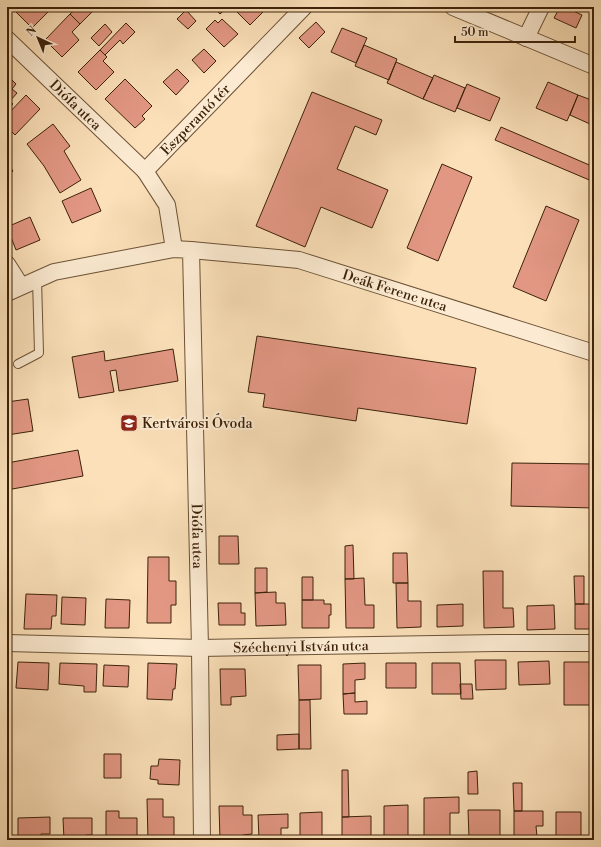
<svg xmlns="http://www.w3.org/2000/svg" width="601" height="847" font-family="'Libre Bodoni',serif">
	<rect width="100%" height="100%" fill="#fbe0b9"/>
	<filter id="stains"><feTurbulence type="fractalNoise" baseFrequency=".005" numOctaves="4"/><feColorMatrix values="0 0 0 0 .2 0 0 0 0 .09 0 0 0 0 .02 0 0 0 .5 -.17"/></filter>
	<radialGradient id="worn" r=".72"><stop offset=".6" stop-color="#630" stop-opacity="0"/><stop offset="1" stop-color="#630" stop-opacity=".3"/></radialGradient>
	<!-- building -->
	<path fill="#e29783" stroke="#3c220a" d="M14,7H53L32,28L12,8Z
		M78,7H97L80,24L70,14Z
		M213,7H228L220,14Z
		M235,7H260L264,11L250,25L234,9Z
		M560,7H573L571,10L582,15L576,28L554,18Z
		M186,10L196,21L188,29L177,19Z
		M70,14L80,24L72,32L79,40L62,57L45,40Z
		M222,19L238,34L224,47L206,29L215,20L218,23Z
		M316,22L325,32L309,48L299,38Z
		M126,23L135,32L123,44L120,40L105,55L100,50Z
		M105,24L112,32L99,46L91,38Z
		M342,28L367,38L356,63L331,52Z
		M364,45L397,59L389,80L355,66Z
		M204,49L216,61L204,73L192,60Z
		M100,50L107,57L103,61L114,72L96,90L78,72Z
		M396,62L433,78L423,99L387,83Z
		M177,69L189,81L176,95L163,82Z
		M7,75L16,84L12,89L17,93L10,101L13,104L7,110Z
		M434,75L465,88L455,112L423,99Z
		M125,79L152,106L142,116L145,119L135,128L105,99Z
		M548,82L578,95L567,121L536,108Z
		M467,84L500,98L490,121L457,108Z
		M312,92L382,120L376,135L355,126L337,169L388,190L372,228L321,207L305,247L256,226Z
		M26,95L40,109L15,135L7,127V115Z
		M578,95L594,101V114L590,124L570,115Z
		M594,114V125L590,124Z
		M53,124L70,146L64,151L81,180L60,193L44,166L27,144Z
		M501,127L594,167V182L495,140Z
		M7,163L13,171L7,176Z
		M442,164L472,177L438,261L407,248Z
		M91,188L101,211L72,223L62,201Z
		M546,206L579,220L546,301L513,287Z
		M30,217L40,240L16,250L7,227Z
		M257,336L476,368L467,424L358,408L356,421L263,407L265,394L248,392Z
		M173,349L178,381L119,391L116,370L110,371L114,392L79,398L72,357L104,351L105,361Z
		M28,399L33,431L7,435V402Z
		M78,450L83,476L7,490V463Z
		M512,463L594,464V508L511,506Z
		M219,536H238L239,564H219Z
		M353,545L354,579H345V546Z
		M393,553H407L408,583H393Z
		M148,557H169V581H176V605H171V623H147Z
		M255,568H267V592L255,593Z
		M483,571H503V608H513L514,627L484,628Z
		M574,576H584V604H575Z
		M302,577H313V600H302Z
		M364,578L365,605H374V628H346L345,579Z
		M396,583H408V601H421V627L397,628Z
		M276,592V603H285L286,625L256,626L255,593Z
		M26,594L57,595L56,616H52L51,629H24Z
		M62,597L86,598L85,625L61,624Z
		M7,599H11L8,615H7Z
		M106,599L130,600L129,628H105Z
		M302,600H324V604H331V615H329V628H302Z
		M218,603H241V613H245V625H219Z
		M463,604V626L437,627V605Z
		M575,604H594V629H575Z
		M554,605L555,629L527,630V606Z
		M475,660H506V689L476,690Z
		M549,661L550,684L519,685L518,662Z
		M18,662L49,663L48,690L16,688Z
		M564,662H594V705H564Z
		M60,663L97,664L96,692H84V686L59,684Z
		M148,663L177,664L175,689H173L172,700L147,699Z
		M365,663V679L355,680V693L343,694V664Z
		M386,663H416V688H386Z
		M432,663H460L461,694H432Z
		M104,665L129,666L128,687L103,686Z
		M298,665H321V699L299,700Z
		M220,669H245L246,696L231,697V705H221Z
		M460,684H472L473,699H461Z
		M355,693V702L367,701V714H344L343,694Z
		M299,700H310L311,749H299Z
		M299,734V749L277,750V735Z
		M104,754H121V778H104Z
		M159,759L180,760L179,785L158,784V780L150,779L151,766H158Z
		M342,770H348L349,817H342Z
		M477,771L478,794H468V772Z
		M513,783H522V811H514Z
		M459,797V813H450V839H424V798Z
		M147,799H163V817H174V840H148Z
		M408,805V837H384V806Z
		M219,806H243V815H252V834L243,835V840H220Z
		M468,810H500V838H469Z
		M106,811H119V818H137V840H106Z
		M514,811H543V826H536L537,837H514Z
		M322,812V839H300V813Z
		M556,812H581V836L556,837Z
		M288,814V828H281V839H259L258,815Z
		M371,816V837H365V840H342V817Z
		M50,817V834H41V840H18V818Z
		M63,818H92V835H86V840H64Z"/>
	<g fill="none" stroke-linecap="round" stroke-linejoin="round">
		<defs>
			<path id="lane" d="M18,364L39,353L37,279"/>
			<g id="street">
				<path d="M453,7L594,66"/>
				<path d="M526,38L541,7"/>
				<path id="s1" d="M7,39L145,171"/>
				<path id="s2" d="M174,249L167,205L145,171L304,7"/>
				<path id="s3" d="M191,250L299,260L594,353"/>
				<path d="M7,264L21,286"/>
				<path id="s4" d="M7,293L54,272L174,249L191,250L200,648L202,840"/>
				<path id="s5" d="M7,643L200,648L496,643H594"/>
			</g>
		</defs>
		<!-- lane casing -->
		<use href="#lane" stroke="#6c5236" stroke-width="10"/>
		<!-- street casing -->
		<use href="#street" stroke="#6c5236" stroke-width="18"/>
		<!-- lane -->
		<use href="#lane" stroke="#fcebd2" stroke-width="8"/>
		<!-- street -->
		<use href="#street" stroke="#fcebd2" stroke-width="16"/>
	</g>
	<!-- icons -->
	<defs>
		<symbol id="school-square" viewBox="-11 -11 22 22"><rect x="-9" y="-9" width="18" height="18" rx="4" fill="#8f2418" stroke="#fcebd2"/><path d="M0-5L7-2L0 1L-7-2ZM-4 1L0 2.5L4 1V4Q0 6-4 4Z" fill="#fff"/></symbol>
	</defs>
	<g fill-rule="evenodd">
		<use href="#school-square" x="119" y="413" width="20" height="20"/>
	</g>
	<g text-anchor="middle" stroke-width="4" stroke-linejoin="round" paint-order="stroke">
		<!-- street labels -->
		<g font-size="14" fill="#3c220a" stroke="#fcebd2">
			<text dy="5" stroke="none"><textPath href="#s1" startOffset="95">Diófa utca</textPath></text>
			<text dy="5" stroke="none"><textPath href="#s2" startOffset="157">Eszperantó tér</textPath></text>
			<text dy="5" stroke="none"><textPath href="#s3" startOffset="209">Deák Ferenc utca</textPath></text>
			<text dy="5" stroke="none"><textPath href="#s4" startOffset="477">Diófa utca</textPath></text>
			<text dy="5" stroke="none"><textPath href="#s5" startOffset="294">Széchenyi István utca</textPath></text>
		</g>
		<!-- poi labels -->
		<g font-size="14" fill="#3c220a" stroke="#fcebd2" text-anchor="start">
			<text x="142" y="428">Kertvárosi Óvoda</text>
		</g>
	</g>
	<!-- margin -->
	<rect width="601" height="847" fill="none" stroke="#fbe0b9" stroke-width="24"/>
	<rect x="8" y="8" width="585" height="831" fill="none" stroke="#3c220a" stroke-width="2"/>
	<rect x="12" y="12" width="577" height="823" fill="none" stroke="#3c220a"/>
	<!-- north arrow -->
	<g transform="translate(38 38) rotate(316)" stroke="#fcebd2" stroke-width="3" paint-order="stroke">
	<path d="M0-3L7 15L0 10L-7 15Z" fill="#3c220a"/>
	<text y="-6" font-size="11" font-weight="bold" text-anchor="middle" fill="#3c220a">N</text>
	</g>
	<!-- scale -->
	<path d="M455 36v6h120v-6" fill="none" stroke="#3c220a" stroke-width="2"/>
	<text x="461" y="36" font-size="12" fill="#3c220a" stroke="#fcebd2" stroke-width="3" paint-order="stroke">50 m</text>
	<rect width="100%" height="100%" filter="url(#stains)"/>
	<rect width="100%" height="100%" fill="url(#worn)"/>
</svg>
